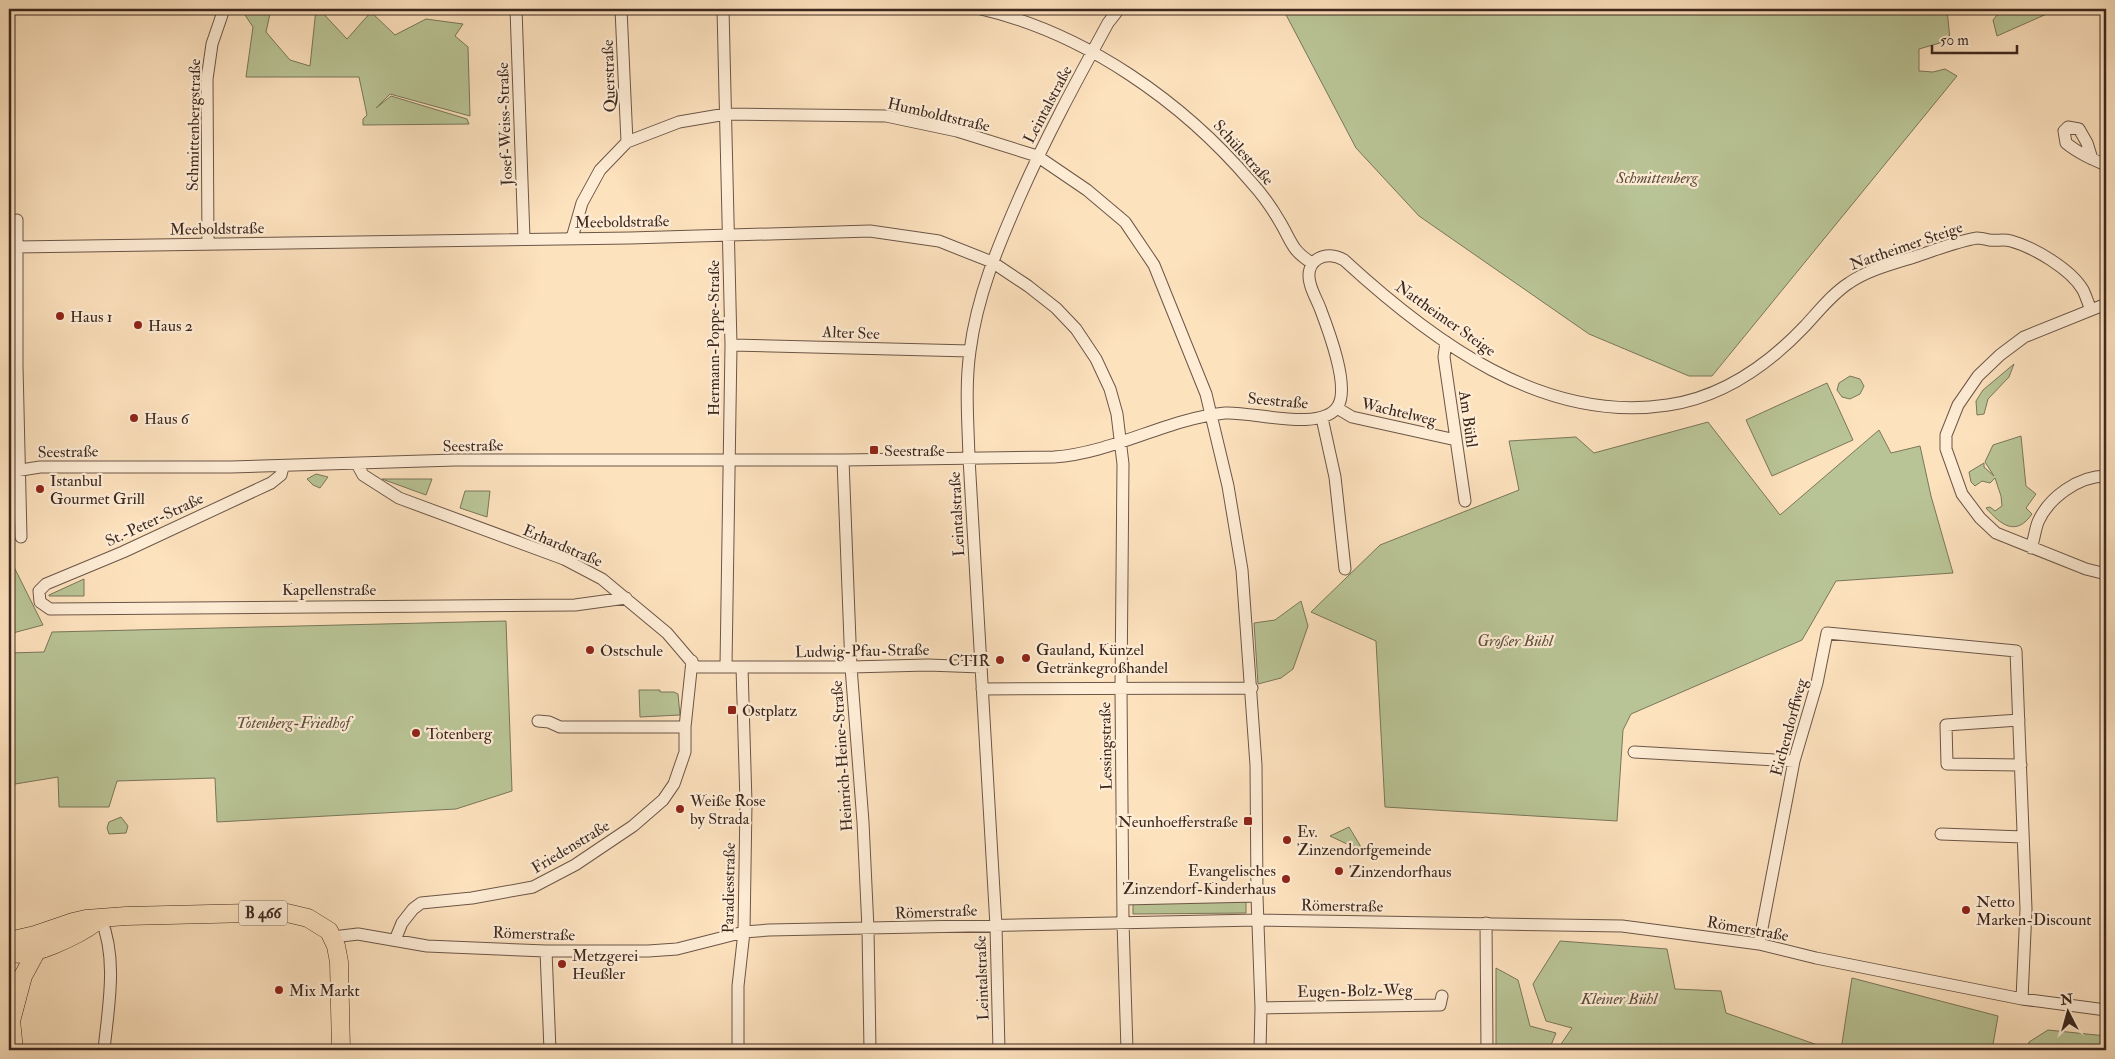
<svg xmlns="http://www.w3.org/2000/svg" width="2115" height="1059" font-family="'IM FELL Double Pica',serif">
	<rect width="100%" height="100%" fill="#fde2be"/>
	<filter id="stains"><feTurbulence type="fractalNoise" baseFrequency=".004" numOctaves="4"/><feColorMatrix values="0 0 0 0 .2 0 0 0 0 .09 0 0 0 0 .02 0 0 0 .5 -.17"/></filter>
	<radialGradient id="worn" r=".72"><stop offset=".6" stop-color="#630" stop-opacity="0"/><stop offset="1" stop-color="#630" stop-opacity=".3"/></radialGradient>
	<!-- green -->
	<path fill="#b9c496" stroke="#7a765a" d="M241,9H271L266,32L290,60L310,66L316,9H319L347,39L371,12L395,35L426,19L463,24L455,36L468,47L470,116L390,94L376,108L391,96L467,119L469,124L363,125V119L367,115L359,77H246L253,27Z
		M1283,9H1947L1950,40L1919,49V71L1933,72L1945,69L1957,76L1712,376H1689L1589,334L1419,216L1356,148Z
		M2002,9H2058L1997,36L1993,20Z
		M2014,364L2009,377L1988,399L1984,414L1977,415L1976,401L1983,390Z
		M1850,376L1860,379L1864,386L1860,394L1850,399L1842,397L1837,390L1839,383Z
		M1827,383L1853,440L1772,476L1746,420Z
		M1708,422L1780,515L1879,430L1891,453L1920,446L1931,496L1953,573L1836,581L1802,640L1631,714L1623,730L1617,821L1385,807L1376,641L1311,612L1380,545L1519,490L1509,441L1576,437L1594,453Z
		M2021,436L2026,486L2036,494L2026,508L2032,514C2016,537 2001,525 1986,508L1990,507L1995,511L2002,506L2001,496L1995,478L1990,483L1982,481L1975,486L1971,482L1969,472L1984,463V467L1994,476L1985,462L1993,445Z
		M316,474L328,477L320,488L313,485L307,479Z
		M382,479H432L426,495Z
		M465,491H490L487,517L460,508Z
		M9,557L43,625L9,634Z
		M84,579V596H49V595Z
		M1301,601L1308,626L1293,669L1281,678L1258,684L1254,623L1275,620Z
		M506,621L512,791L456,809L217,822L215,778L117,781L109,807H59L58,777L9,785V653L44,652L52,632Z
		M639,690H660V692H674L678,694L680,715L640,717Z
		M121,817L128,826L126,833L109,834L107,828L109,822Z
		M1349,827L1364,852L1330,836Z
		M1246,899V913L1133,914V900Z
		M1560,941L1667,949L1675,989L1721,991L1726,1013L1832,1050H1671L1660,1044L1646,1050H1557L1572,1028L1546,1021L1533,984Z
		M1496,968L1518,980L1530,1026L1556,1033L1549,1050H1496Z
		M1852,978L1998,1016L1992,1050H1841Z
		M2048,1030L2106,1036V1050H2027L2029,1042Z"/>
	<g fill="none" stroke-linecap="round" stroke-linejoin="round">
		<defs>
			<path id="street" d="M516,9L524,239
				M621,9L627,142
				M723,9L731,345L726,666
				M981,9C1085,33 1183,102 1251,182C1262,194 1272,208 1280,222C1292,242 1291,250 1312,263
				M2092,159L2087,143L2079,129L2068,127L2064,131L2066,143C2078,153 2092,159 2106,165
				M17,220V366L21,537
				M572,238L582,203L600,170L627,142L679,122L726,114L886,116L957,131L1037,156L1087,190L1125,222L1154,265L1206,394L1228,486L1242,570L1256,765L1257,896L1261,1008L1260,1050
				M208,244L207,79L212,44L224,9
				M16,247L630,238L870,231L939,241L992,262L1028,286L1056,308L1076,329L1096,359L1110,389L1117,414L1123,464L1121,688L1123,922L1127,1050
				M2106,304L2024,337L2000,355L1978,376L1958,405L1946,435V449L1962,494L1980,518L1996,533L2086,569L2106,574
				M1446,342L1444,357L1465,501
				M731,345L970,351
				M1337,408L1352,417L1456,440
				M1322,418L1335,477L1345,569
				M843,460L851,667L863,822L868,929L870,1050
				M357,464L363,475L399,498L564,559L602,579L667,633L696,667H851L928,665L981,667
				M283,467L281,475L271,483L123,552L46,584L39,591L40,602L50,609L575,605L626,598
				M9,472L40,467H231L455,460H843L1054,457C1113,453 1166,419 1225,413C1252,411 1322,433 1338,406C1350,386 1328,329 1320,308C1317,300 1312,292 1310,283C1304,260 1326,249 1344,260C1431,340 1542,424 1668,405C1723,397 1768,365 1805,326C1819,311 1832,294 1849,283C1868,270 1892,264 1914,257C1933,251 1957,241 1977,238C1981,238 1985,239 1989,240C1997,241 2004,239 2011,241C2033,247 2071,269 2083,290C2086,296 2088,303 2091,310
				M2031,548C2034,540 2035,530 2038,522C2049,497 2079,476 2106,476
				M982,689L1252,688
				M2019,720L1946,725L1947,764L2021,765
				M538,721L549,722L560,727H685
				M1634,752L1794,761
				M1941,834L2023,837
				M1123,899L1257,896
				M101,919C118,960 108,1008 104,1050
				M1486,923L1487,1050
				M333,937L358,934L427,946L546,951H648L677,949L744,932L769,930L1257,920L1622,926L1759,944L1816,958L2022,999L2106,1010
				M395,940L402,923L413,909L421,903L472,898L533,887L575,865L633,826L663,800L674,784L685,752V727L692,661
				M1759,944L1794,761L1817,683L1827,633L2016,651L2026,909L2022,999
				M546,951L550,1050
				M1261,1008L1440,1005L1442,996
				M738,1050V986L744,932L746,803L742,667
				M999,1050L996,926L969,458C968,422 965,386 970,351C977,296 998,246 1020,196C1046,137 1077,80 1108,23L1119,9"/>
			<path id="primary" d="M9,941L35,935L73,922L86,919L126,916L252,913H287L308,918L329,931L336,946L339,962L341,1050
				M9,952C27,961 80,934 96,922
				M10,1010L14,1050
				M11,1021L23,976L36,952"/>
		</defs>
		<!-- street casing -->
		<use href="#street" stroke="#6c5647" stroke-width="13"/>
		<!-- primary casing -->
		<use href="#primary" stroke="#3c271f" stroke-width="19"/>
		<!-- street -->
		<use href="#street" stroke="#feecd5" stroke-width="11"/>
		<!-- primary -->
		<use href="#primary" stroke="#fde2be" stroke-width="18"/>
	</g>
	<!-- markers -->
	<g fill="#8f2418" stroke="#feecd5" stroke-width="2">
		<circle cx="60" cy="316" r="5"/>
		<circle cx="138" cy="325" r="5"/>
		<circle cx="134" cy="418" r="5"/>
		<rect x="869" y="445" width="10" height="10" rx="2.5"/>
		<circle cx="40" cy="489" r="5"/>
		<circle cx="590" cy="650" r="5"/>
		<circle cx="1026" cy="658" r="5"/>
		<circle cx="1000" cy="660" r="5"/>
		<rect x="727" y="705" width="10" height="10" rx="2.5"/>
		<circle cx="416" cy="733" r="5"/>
		<circle cx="680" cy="809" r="5"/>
		<rect x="1243" y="816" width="10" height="10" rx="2.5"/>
		<circle cx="1287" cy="840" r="5"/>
		<circle cx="1339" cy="871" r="5"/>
		<circle cx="1286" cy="879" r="5"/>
		<circle cx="1966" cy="910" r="5"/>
		<circle cx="562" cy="964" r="5"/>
		<circle cx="279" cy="990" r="5"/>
	</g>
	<g text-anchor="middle" stroke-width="4.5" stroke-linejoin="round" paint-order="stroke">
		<!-- shield labels -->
		<rect fill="#feecd5" stroke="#766256" stroke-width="1" x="239" y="900.5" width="48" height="25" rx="4"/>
		<g font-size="15" font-weight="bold" fill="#3c271f">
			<text x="263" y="918">B 466</text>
		</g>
		<!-- street labels -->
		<g font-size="16" fill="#3c271f" stroke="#feecd5">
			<text transform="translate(608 76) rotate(-92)" y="6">Querstraße</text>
			<text transform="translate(1047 104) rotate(-62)" y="6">Leintalstraße</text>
			<text transform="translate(939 114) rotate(13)" y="6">Humboldtstraße</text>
			<text transform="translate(504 124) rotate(-92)" y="6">Josef-Weiss-Straße</text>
			<text transform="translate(193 125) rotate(-89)" y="6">Schmittenbergstraße</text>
			<text transform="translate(1244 152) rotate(48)" y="6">Schülestraße</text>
			<text transform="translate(622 221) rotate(-1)" y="6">Meeboldstraße</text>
			<text transform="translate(217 228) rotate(-1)" y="6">Meeboldstraße</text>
			<text transform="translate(1906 245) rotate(-19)" y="6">Nattheimer Steige</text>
			<text transform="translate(1446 318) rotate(35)" y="6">Nattheimer Steige</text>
			<text transform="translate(851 332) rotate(2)" y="6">Alter See</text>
			<text transform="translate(713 338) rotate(-90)" y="6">Hermann-Poppe-Straße</text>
			<text transform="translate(1278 400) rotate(5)" y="6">Seestraße</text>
			<text transform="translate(1399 411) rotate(13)" y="6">Wachtelweg</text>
			<text transform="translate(1469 419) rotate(82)" y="6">Am Bühl</text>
			<text transform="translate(473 445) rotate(-1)" y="6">Seestraße</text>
			<text transform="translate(68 451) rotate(-1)" y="6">Seestraße</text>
			<text transform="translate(956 514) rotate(-93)" y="6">Leintalstraße</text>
			<text transform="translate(154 519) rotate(-25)" y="6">St.-Peter-Straße</text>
			<text transform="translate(563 545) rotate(23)" y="6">Erhardstraße</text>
			<text x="329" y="595">Kapellenstraße</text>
			<text transform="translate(862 650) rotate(-1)" y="6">Ludwig-Pfau-Straße</text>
			<text transform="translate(1788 727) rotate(-75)" y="6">Eichendorffweg</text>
			<text transform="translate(1105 746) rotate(-91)" y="6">Lessingstraße</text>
			<text transform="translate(841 756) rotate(-94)" y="6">Heinrich-Heine-Straße</text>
			<text transform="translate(570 846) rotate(-31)" y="6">Friedenstraße</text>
			<text transform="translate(728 888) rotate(-89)" y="6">Paradiesstraße</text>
			<text transform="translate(1342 905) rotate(1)" y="6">Römerstraße</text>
			<text transform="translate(936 911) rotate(-2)" y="6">Römerstraße</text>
			<text transform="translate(1748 928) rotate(10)" y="6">Römerstraße</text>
			<text transform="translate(534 933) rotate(2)" y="6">Römerstraße</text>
			<text transform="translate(981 978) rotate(-92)" y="6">Leintalstraße</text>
			<text transform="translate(1355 990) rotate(-1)" y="6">Eugen-Bolz-Weg</text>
		</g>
		<!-- park labels -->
		<g font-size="16" font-style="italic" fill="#5b4e3d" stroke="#feecd5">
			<text x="1657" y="183">Schmittenberg</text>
			<text x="1515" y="646">Großer Bühl</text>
			<text x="293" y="728">Totenberg-Friedhof</text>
			<text x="1619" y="1004">Kleiner Bühl</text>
		</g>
		<!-- poi labels -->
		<g font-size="16" fill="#3c271f" stroke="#feecd5" text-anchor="start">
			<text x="70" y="322">Haus 1</text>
			<text x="148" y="331">Haus 2</text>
			<text x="144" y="424">Haus 6</text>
			<text x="884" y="456">Seestraße</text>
			<text x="50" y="486">Istanbul<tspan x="50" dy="18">Gourmet Grill</tspan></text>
			<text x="1036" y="655">Gauland, Künzel<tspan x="1036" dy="18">Getränkegroßhandel</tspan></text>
			<text x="600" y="656">Ostschule</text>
			<text x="990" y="666" text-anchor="end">CTIR</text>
			<text x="742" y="716">Ostplatz</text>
			<text x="426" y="739">Totenberg</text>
			<text x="690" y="806">Weiße Rose<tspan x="690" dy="18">by Strada</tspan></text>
			<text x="1238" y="827" text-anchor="end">Neunhoefferstraße</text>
			<text x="1297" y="837">Ev.<tspan x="1297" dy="18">Zinzendorfgemeinde</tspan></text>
			<text x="1276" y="876" text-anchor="end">Evangelisches<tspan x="1276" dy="18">Zinzendorf-Kinderhaus</tspan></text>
			<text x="1349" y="877">Zinzendorfhaus</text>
			<text x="1976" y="907">Netto<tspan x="1976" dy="18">Marken-Discount</tspan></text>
			<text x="572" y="961">Metzgerei<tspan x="572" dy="18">Heußler</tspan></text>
			<text x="289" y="996">Mix Markt</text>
		</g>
	</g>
	<!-- margin -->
	<rect width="2115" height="1059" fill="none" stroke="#fde2be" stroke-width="30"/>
	<rect x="10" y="10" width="2095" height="1039" fill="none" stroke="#3c271f" stroke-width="2.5"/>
	<rect x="15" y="15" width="2085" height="1029" fill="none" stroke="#3c271f"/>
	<!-- north arrow -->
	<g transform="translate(2068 1012) rotate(354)" stroke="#feecd5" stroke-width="4" paint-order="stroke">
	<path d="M0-4L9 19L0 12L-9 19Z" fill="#3c271f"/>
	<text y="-8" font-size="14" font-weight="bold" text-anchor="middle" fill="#3c271f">N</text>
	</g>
	<!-- scale -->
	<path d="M1932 45v8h85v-8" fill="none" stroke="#3c271f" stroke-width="2.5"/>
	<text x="1940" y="45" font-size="15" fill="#3c271f" stroke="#feecd5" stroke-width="4" paint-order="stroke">50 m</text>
	<rect width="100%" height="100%" filter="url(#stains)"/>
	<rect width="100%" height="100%" fill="url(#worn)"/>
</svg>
